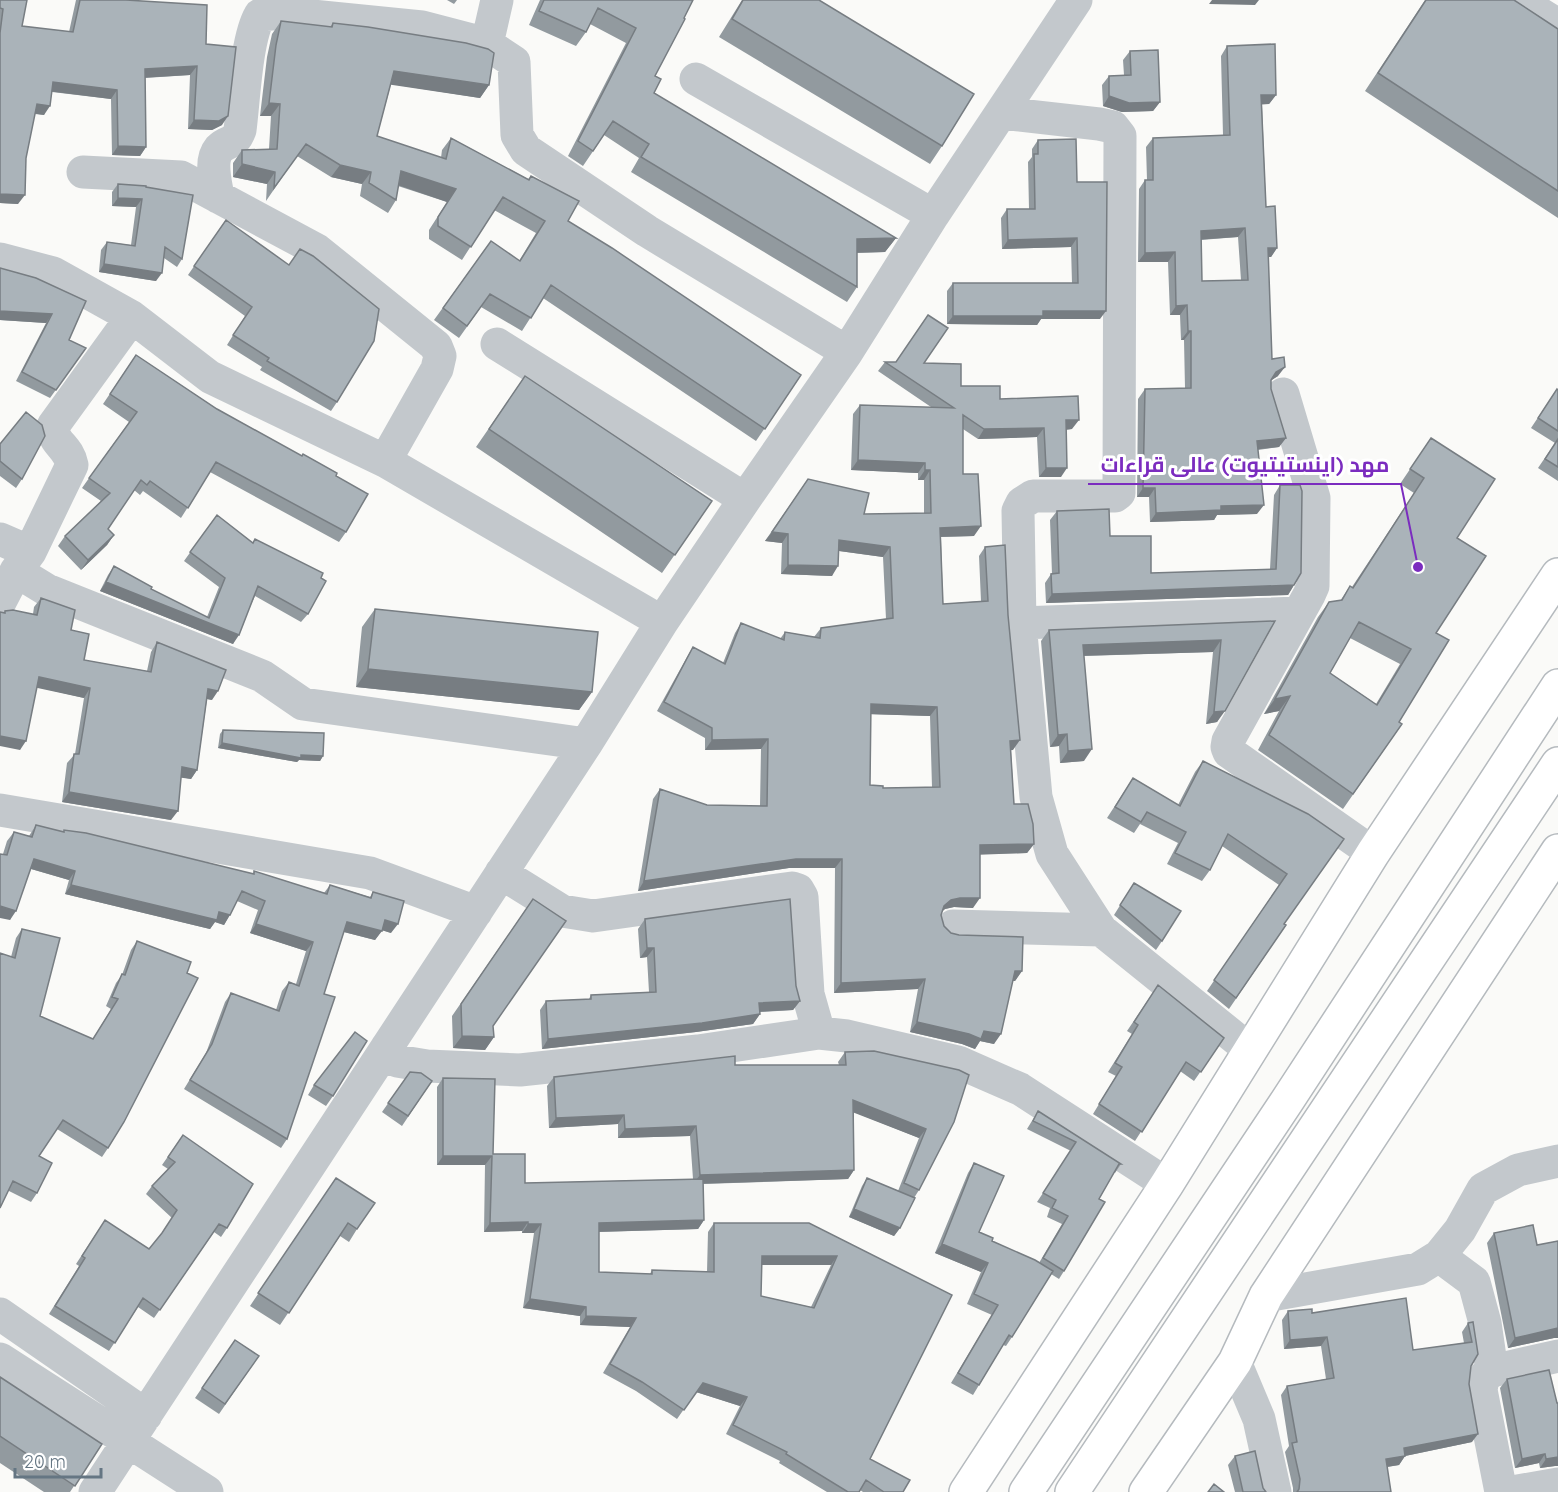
<svg xmlns="http://www.w3.org/2000/svg" width="1558" height="1492" font-family="Quicksand,Cairo,sans-serif">
	<rect width="100%" height="100%" fill="#fafaf8"/>
	<g fill="none" stroke-linecap="round" stroke-linejoin="round">
		<defs>
			<path id="major" d="M966,1492L1167,1184L1373,853L1558,575
				M1026,1492L1287,1101L1558,686
				M1072,1492L1558,764
				M1146,1492L1235,1362L1266,1296L1558,851"/>
		</defs>
		<!-- major casing -->
		<use href="#major" stroke="#b5babe" stroke-width="36"/>
		<!-- minor -->
		<path stroke="#c3c8cc" stroke-width="33" d="M1518,0L1558,25
			M487,44L497,0
			M696,79L933,215
			M1001,113L1099,124L1113,127L1120,136L1119,493L1115,496H1033L1022,503L1018,511L1020,623L1036,797L1052,854L1101,930L1250,1050
			M83,172L181,177L317,250L436,346L440,356L437,369L385,461
			M218,197C216,183 209,161 219,149C229,139 234,146 240,130C244,100 246,39 260,15L283,13L422,27L487,44L514,62L517,135L526,150L647,231L847,352
			M0,259L53,273L132,317L210,377L385,461L662,622
			M497,344L745,499
			M1283,394L1314,498L1313,586L1309,595L1228,741L1227,747L1229,752L1373,853
			M0,539L30,552
			M16,571L47,590L262,676L303,704L586,744
			M0,602L16,571L30,552L72,465C68,445 53,445 53,426L132,317
			M1020,623L1299,613
			M0,810L370,873L476,912
			M501,873L562,911L593,916L792,888L798,890L802,897L808,994L819,1033
			M953,926L1101,930
			M387,1047L397,1061L427,1066L520,1070L698,1051L819,1033L847,1036L958,1062L1020,1089L1167,1184
			M1439,1256L1474,1282L1485,1323L1492,1371
			M1266,1296L1418,1269L1439,1256L1460,1230L1483,1189L1518,1170L1558,1161
			M0,1314L146,1415
			M0,1359L207,1492
			M1235,1362L1259,1419L1275,1492
			M95,1492L586,744L662,622L745,499L847,352L933,215L1076,0
			M1501,1492L1481,1390L1483,1378L1492,1371L1558,1356
			M1512,1492L1558,1484"/>
		<!-- major -->
		<use href="#major" stroke="#fff" stroke-width="33"/>
	</g>
	<!-- wall -->
	<path fill="#929a9f" fill-rule="evenodd" d="M0,0L22,26L69,32L76,0H126L206,44L222,125L212,130L188,129L190,75L145,78L146,147L140,156L112,155L111,99L52,92L44,115L35,114L26,158L18,204L0,203Z
		M447,0H457L454,4Z
		M540,0H693L655,76L654,93L896,238L885,252L857,253V287L847,302L631,172L639,158L604,135L583,166L568,156L626,43L590,24L586,32L576,46L529,25Z
		M742,0H819L942,146L930,164L719,37Z
		M1425,0H1514L1558,29V218L1365,91Z
		M281,21L330,27L333,23L489,85L480,98L391,84L377,136L441,158L442,150L451,138L528,179L531,176L568,221L801,375L756,441L543,298L522,331L481,307L459,338L434,320L491,241L519,261L536,233L494,210L462,260L429,239V230L447,202L398,186L396,200L388,213L360,196L362,184L331,177L297,156L266,201L267,184L233,177V163L242,150L269,149L271,116H260L267,57L272,34Z
		M1227,46L1276,95L1269,104H1262L1266,207L1277,248L1271,257H1268L1272,359L1278,376L1271,380V389L1286,438L1279,447L1258,450L1257,514L1217,515L1214,520L1150,522L1149,497H1137L1138,399L1145,389L1185,388L1184,340H1181L1180,315H1170L1168,262H1138L1139,189L1145,180H1147L1146,147L1153,138L1223,135L1221,56ZM1238,237L1241,280L1202,281L1201,240Z
		M1130,51L1160,102L1153,111L1122,112L1103,106L1102,85L1109,76L1124,75L1123,60Z
		M1038,140L1077,182L1100,319H1041L1037,325L947,324V291L953,283H1072L1071,247L1002,249L1001,218L1007,209H1029L1028,162L1032,157V149Z
		M118,184L146,187L182,259L177,267L164,258L156,281L99,272L101,250L107,242L131,245L136,207L112,206V192Z
		M226,220L337,402L331,411L260,370L262,367L227,345L245,316L188,275Z
		M0,268L36,278L69,340L86,348L50,398L16,381L46,323L0,320Z
		M136,355L217,409L336,476L346,532L339,542L210,472L181,518L143,491L140,495L134,490L108,529L114,535L107,545L81,570L58,546L65,536L101,501L82,488L129,422L103,404Z
		M885,362L924,363L961,386L1000,399L1072,429L1066,430L1061,477H1039L1037,437L978,439L963,429V474L974,536L941,537L943,604L981,601L979,556L985,547L1013,750H1011L1014,804L1034,844L1027,853L980,854L973,908L954,907L945,909L942,911L941,915L944,926L951,933L1022,971L1015,981H1013L994,1044L980,1041L975,1049L962,1044L910,1032L918,989L834,993L835,868H789L638,891L653,799L660,789L707,805L760,806L761,749L705,750V738L657,711L687,657L693,647L723,663L735,633L741,623L780,639L785,632L814,637L821,628L886,619L883,557L839,551L832,576L781,574L782,543L765,541L808,479L864,514H924V480H918V473L851,470L853,414L860,405L931,407L878,371ZM871,714L930,716L932,787L883,788L870,785Z
		M525,376L712,501L662,573L476,447Z
		M1557,389L1558,390V481L1538,468L1555,443L1531,428Z
		M1431,438L1457,538L1436,633L1399,722L1402,724L1343,809L1258,750L1279,711L1264,714L1318,617L1329,602L1340,601L1350,586L1352,587L1414,493L1400,484ZM1350,638L1400,664L1376,704L1330,673Z
		M0,444L22,479L16,488L0,476Z
		M1280,485L1294,585L1288,595L1046,603L1045,583L1051,574H1052L1050,520L1057,511L1110,536L1151,573L1270,569L1274,495Z
		M217,515L253,543L255,539L321,578L308,614L301,622L255,596L233,644L100,591L108,575L114,566L151,589L207,617L219,587L184,561Z
		M41,598L71,630L84,660L147,671L151,652L157,642L212,700L207,699L197,770L191,779L181,777L171,820L62,802L67,763L75,754L84,698L37,687L20,750L4,613L5,611L33,614L34,607Z
		M375,609L592,692L579,710L356,687L362,627Z
		M1275,621L1217,722L1206,724L1213,652L1084,656V761L1060,763L1059,746L1050,747L1041,641L1049,630Z
		M223,730L323,756L320,761L299,760L297,762L218,748L220,734Z
		M1203,761L1308,814L1284,924L1286,925L1229,1009L1207,991L1279,885L1222,846L1210,870L1202,881L1167,864L1178,843L1140,824L1134,833L1107,818L1133,778L1178,805L1195,772Z
		M36,825L63,832L64,830L253,874L254,871L324,893L330,885L370,897L373,892L391,933L382,930L375,940L344,932L324,994L287,1139L281,1148L184,1089L206,1053L225,1002L231,993L276,1010L282,991L289,982L296,984L306,951L250,933L258,910L237,901L224,925L215,922L210,929L65,894L69,880L31,869L10,920L3,854L7,841L14,832L29,836Z
		M1134,883L1162,941L1156,950L1114,915Z
		M533,899L493,1026L494,1037L485,1050L453,1048L452,1016Z
		M645,919L796,986L800,1001L793,1010L760,1012V1014L753,1024L696,1032L542,1049L540,1010L546,1001L589,999L591,995L649,992L647,957L640,958L638,929Z
		M22,929L40,1016L93,1039L111,1009L106,1006L116,983L122,975L131,950L137,941L108,1148L102,1157L57,1129L39,1156L37,1193L31,1202L9,1191L11,957L16,938Z
		M1158,985L1224,1038L1194,1081L1180,1071L1135,1141L1093,1114L1116,1076L1108,1072L1132,1034L1127,1031Z
		M845,1052L959,1070L919,1190L914,1198L900,1228L894,1236L849,1217L862,1186L867,1178L898,1191L919,1138L854,1112V1170L848,1179L703,1184L704,1220L698,1229L599,1232V1272L650,1274L652,1270L707,1272L708,1232L714,1223H809L952,1295L870,1459L903,1492H863L860,1490L859,1492H827L779,1463L780,1461L726,1434L740,1406L696,1392L677,1419L636,1391L603,1373L630,1327L580,1325V1316L523,1308L534,1233H522V1231L484,1232L485,1165H437V1087L443,1078L493,1154L525,1183L693,1179L690,1136L618,1138V1124L549,1128L547,1086L554,1077L735,1065H839L838,1062ZM761,1265H831L811,1307L761,1296Z
		M410,1072L432,1081L402,1126L382,1112Z
		M314,1085L333,1096L326,1106L308,1095Z
		M1038,1111L1121,1164L1115,1173L1114,1172L1099,1199L1064,1271L1059,1279L1051,1274L1012,1337L1006,1346L1003,1345L973,1395L951,1383L992,1315L967,1304L981,1272L935,1253L968,1173L974,1163L979,1232L992,1241L1039,1263L1062,1224L1047,1217L1050,1208L1037,1202L1071,1151L1027,1129Z
		M183,1135L227,1228L221,1237L214,1232L154,1318L138,1307L109,1351L49,1314L79,1266L76,1264L99,1229L149,1249L161,1234L172,1218L146,1194L152,1186L168,1169L162,1165Z
		M336,1178L357,1229L349,1242L340,1236L280,1325L250,1306Z
		M1494,1233L1537,1245L1558,1241V1338H1554L1508,1348L1487,1243Z
		M1288,1311L1312,1313L1413,1350L1464,1343L1462,1332L1468,1323L1473,1322L1469,1384L1472,1442L1405,1456L1399,1465L1387,1467L1391,1492H1293V1488L1285,1452L1289,1446L1281,1395L1287,1386L1326,1379L1321,1346L1284,1349L1282,1320Z
		M235,1340L259,1356L219,1414L195,1398Z
		M0,1377L102,1444L70,1492H44L0,1463Z
		M1507,1379L1557,1403L1555,1466L1540,1468L1539,1463L1515,1468L1500,1388Z
		M1235,1456L1263,1488L1266,1492H1235L1228,1465Z"/>
	<!-- shaded-wall -->
	<path fill="#777d82" d="M1212,0H1259L1255,5L1209,4Z
		M197,66L190,75L139,78L145,69Z
		M394,71L489,85L480,98L386,84Z
		M53,82L117,90L111,99L47,91Z
		M1261,95H1276L1269,104L1255,105Z
		M1109,96L1160,102L1153,111L1122,112L1103,106Z
		M269,103L280,104L271,116H260Z
		M37,104L50,106L44,115L31,113Z
		M228,116L222,125L212,130L188,129L194,120Z
		M118,146L146,147L140,156L112,155Z
		M242,164L275,172L267,184L233,177Z
		M340,165L371,172L362,184L331,177Z
		M401,171L456,189L447,202L392,183Z
		M0,194L25,195L18,204L0,203Z
		M118,198L142,199L136,207L112,206Z
		M1245,228L1238,237L1194,240L1201,231Z
		M896,238L885,252L846,253L857,239Z
		M1077,238L1071,247L1002,249L1008,240Z
		M1268,248H1277L1271,257H1262Z
		M1175,252L1168,262H1138L1145,253Z
		M104,264L162,273L156,281L99,272Z
		M1187,305L1180,315H1170L1176,306Z
		M0,311L52,314L46,323L0,320Z
		M1043,311H1106L1100,319H1041L1037,325L947,324L953,316Z
		M1188,331H1191L1184,340H1181Z
		M1285,367L1278,376L1269,382L1276,372Z
		M1066,420H1079L1072,429L1059,430Z
		M1044,428L1037,437L978,439L984,429Z
		M1286,438L1279,447L1251,450L1257,441Z
		M858,460L925,463L918,473L851,470Z
		M1046,468H1067L1061,477H1039Z
		M925,470H930L924,480H918Z
		M1143,488H1155L1149,497H1137Z
		M1264,505L1257,514L1217,515L1214,520L1150,522L1156,513L1221,506Z
		M981,526L974,536L934,537L940,528Z
		M772,532L788,534L782,543L765,541Z
		M114,535L107,545L81,570L88,560Z
		M839,540L890,547L883,557L832,550Z
		M788,565L838,566L832,576L781,574Z
		M106,582L239,635L233,644L100,591Z
		M1294,585L1288,595L1046,603L1052,594Z
		M1221,640L1213,652L1075,656L1083,645Z
		M368,669L592,692L579,710L356,687Z
		M39,677L90,688L84,698L33,687Z
		M208,689L218,691L212,700L202,698Z
		M1290,696L1279,711L1264,714L1275,699Z
		M871,704L937,707L930,716L864,714Z
		M1225,711L1217,722L1206,724L1214,712Z
		M1067,734L1059,746L1050,747L1058,735Z
		M0,736L26,741L20,750L0,746Z
		M768,739L761,749L705,750L712,740Z
		M1020,740L1013,750L1003,751L1010,741Z
		M222,743L301,755L323,756L320,761L299,760L297,762L218,748Z
		M1092,749L1084,761L1060,763L1068,751Z
		M182,767L197,770L191,779L176,777Z
		M69,792L178,811L171,820L62,802Z
		M1034,844L1027,853L973,855L980,845Z
		M34,859L75,871L69,880L28,868Z
		M796,859H842L835,868H789L638,891L644,881Z
		M71,885L219,912L230,915L224,925L215,922L210,929L65,894Z
		M960,898H980L973,908L954,907L945,909L937,916L944,906L951,900Z
		M0,906L16,911L10,920L0,918Z
		M385,920L398,924L391,933L378,929Z
		M347,922L382,931L375,940L340,931Z
		M256,924L313,942L306,951L250,933Z
		M647,948H654L647,957L640,958Z
		M1015,971H1022L1015,981H1008Z
		M925,979L918,989L834,993L841,983Z
		M800,1001L793,1010L753,1012L759,1003Z
		M760,1014L753,1024L696,1032L542,1049L548,1039Z
		M917,1022L984,1031L1001,1034L994,1044L980,1041L975,1049L962,1044L910,1032Z
		M462,1036L494,1037L485,1050L453,1048Z
		M853,1100L926,1129L919,1138L847,1110Z
		M624,1115L618,1124L549,1128L556,1118Z
		M696,1126L690,1136L618,1138L625,1129Z
		M443,1156H492L485,1165H437Z
		M854,1170L848,1179L693,1184L700,1175Z
		M854,1209L900,1228L894,1236L849,1217Z
		M704,1220L698,1229L593,1232L599,1223Z
		M528,1222L522,1231L484,1232L490,1223Z
		M528,1224H541L534,1233H522Z
		M942,1244L988,1263L981,1272L935,1253Z
		M762,1256H837L831,1265H755Z
		M530,1299L586,1307L580,1316L523,1308Z
		M586,1316L636,1318L630,1327L580,1325Z
		M1558,1328V1338H1554L1508,1348L1515,1338Z
		M1327,1337L1321,1346L1284,1349L1290,1340Z
		M703,1383L747,1397L740,1406L696,1392Z
		M1478,1434L1472,1442L1405,1456L1399,1465L1380,1468L1386,1459L1404,1448Z
		M1545,1454L1539,1463L1515,1468L1522,1459Z
		M1558,1457V1466H1555L1540,1468L1546,1459Z"/>
	<!-- building -->
	<path fill="#aab3b9" stroke="#777d82" stroke-width="1.5" fill-rule="evenodd" d="M0,0H27L22,26L73,32L80,0H126L207,5L206,44L236,47L228,116L219,121L194,120L197,66L145,69L146,147L118,146L117,90L53,82L50,106L37,104L26,158L25,195L0,194V33L3,9L0,8Z
		M544,0H693L684,18L685,19L655,76L661,79L654,93L896,238L857,239V287L641,157L649,144L613,121L593,151L578,141L636,28L598,8L586,32L539,11Z
		M743,0H819L974,94L942,146L732,19Z
		M1426,0H1514L1558,29V191L1378,73Z
		M281,21L332,27L333,23L368,27L466,43L488,49L494,53L489,85L394,71L377,136L446,159L451,138L529,180L531,176L579,201L568,221L612,248L801,375L765,429L551,285L531,318L490,294L467,326L443,308L491,241L520,261L545,221L503,197L471,247L438,226V217L456,189L401,171L396,200L369,183L371,172L340,165L306,144L274,188L275,172L242,164V150L277,149L280,104L269,103L276,45Z
		M1275,44L1276,95H1261L1266,207L1275,206L1277,248H1268L1272,359L1284,357L1285,367L1276,372L1271,380V389L1286,438L1257,441L1264,505L1221,506V510L1156,513L1155,488H1143L1145,389L1191,388V331H1188L1187,305L1176,306L1175,252L1145,253V180H1153V138L1230,135L1227,46ZM1245,228L1248,280L1202,281L1201,231Z
		M1158,50L1160,102L1129,103L1109,96V76L1131,75L1130,51Z
		M1076,139L1077,182H1107L1106,311H1043V316H953V283H1078L1077,238L1008,240L1007,209H1035L1034,154H1038V140Z
		M118,184L146,186V187L193,195L182,259L165,247L162,273L104,264L107,242L135,246L142,199L118,198Z
		M226,220L289,265L300,249L313,256L379,309L374,341L337,402L267,361L269,358L233,335L252,307L194,266Z
		M0,268L36,278L86,301L69,340L86,348L56,390L22,372L52,314L0,311Z
		M928,315L948,328L924,363L961,364V386H1000V399L1078,396L1079,420H1066L1067,468H1046L1044,428L984,429L963,415V474H978L981,526L940,528L943,604L988,601L985,547L1005,545L1008,615L1020,740L1010,741L1014,804H1028L1033,824L1034,844L980,845V898H960L951,900L944,906L941,915L944,926L951,933L959,935L1023,937L1022,971H1015L1001,1034L984,1031L981,1039L969,1034L917,1022L925,979L841,983L842,859H796L644,881L660,789L707,805L767,806L768,739L712,740V728L664,702L693,647L725,664L741,623L784,640L785,632L820,638L821,628L893,618L890,547L839,540L838,566L788,565V534L772,532L808,479L869,493L864,514L931,513L930,470H925V463L858,460L860,405L954,408L885,362H896ZM871,704L937,707L940,787L883,788V786L870,785Z
		M136,355L217,409L302,456L303,454L337,473L336,476L368,494L346,532L216,462L188,508L150,481L147,485L141,480L108,529L114,535L88,560L65,536L110,493L89,478L137,412L110,394Z
		M525,376L712,501L675,555L489,429Z
		M1557,389L1558,390V431L1538,418Z
		M26,412L42,425L45,436L22,479L0,461V444Z
		M1431,438L1495,479L1457,538L1486,556L1436,633L1449,640L1399,722L1402,724L1353,794L1269,735L1290,696L1275,699L1329,602L1342,600L1350,586L1353,588L1424,478L1410,469ZM1359,622L1411,649L1377,705L1330,673Z
		M1558,439V467L1545,459Z
		M1280,485H1300L1302,491L1301,573L1294,585L1052,594L1051,574L1059,573L1057,511L1109,509L1110,536H1151V573L1276,569Z
		M217,515L253,543L255,539L323,573L321,578L326,581L308,614L258,586L239,635L106,582L114,566L152,587L151,589L209,618L225,578L190,552Z
		M41,598L75,610L71,630L89,634L84,660L151,672L157,642L226,670L218,691L208,689L197,770L182,767L178,811L69,792L74,754H79L90,688L39,677L26,741L0,736V612L5,613V611L13,610L37,615Z
		M375,609L598,632L592,692L368,669Z
		M1275,621L1225,711L1214,712L1221,640L1083,645L1092,749L1068,751L1067,734L1058,735L1049,630Z
		M223,730L324,733L323,756L301,755V758L222,743Z
		M1203,761L1308,814L1344,839L1284,924L1286,925L1236,998L1214,980L1287,874L1228,834L1210,870L1175,853L1186,832L1147,812L1141,822L1115,807L1133,778L1180,806Z
		M36,825L64,832V830L86,833L254,874V871L327,894L330,885L371,898L373,892L404,901L398,924L385,920L382,931L347,922L324,994L335,997L287,1139L190,1080L212,1044L231,993L279,1011L289,982L299,986L313,942L256,924L265,901L242,891L230,915L219,912L217,920L71,885L75,871L34,859L16,911L0,906V854L7,855L14,832L32,837Z
		M1134,883L1181,911L1162,941L1120,905Z
		M533,899L566,921L493,1026L494,1037L462,1036L461,1004Z
		M790,899L796,986L800,1001L759,1003L760,1014L702,1023L548,1039L546,1001L591,999V995L656,992L654,948H647L645,919Z
		M22,929L60,938L40,1016L93,1039L118,999L112,997L122,974L125,975L137,941L191,962L187,973L198,978L124,1122L108,1148L63,1120L39,1156L52,1163L37,1193L13,1181L0,1208V953L15,958Z
		M1158,985L1224,1038L1201,1072L1186,1062L1142,1132L1099,1104L1122,1067L1115,1063L1138,1025L1134,1022Z
		M355,1032L367,1041L333,1096L314,1085Z
		M874,1051L959,1070L969,1075L954,1122L919,1190L904,1183L926,1129L853,1100L854,1170L700,1175L696,1126L625,1129L624,1115L556,1118L554,1077L735,1056V1065H846L845,1052Z
		M410,1072L421,1073L432,1081L408,1116L388,1103Z
		M443,1078L495,1079L493,1154H525V1183L703,1179L704,1220L599,1223V1272L652,1274V1270L714,1272V1223H809L952,1295L870,1459L910,1480L903,1492H884L866,1480L859,1492H848L786,1454L787,1452L733,1425L747,1397L703,1383L684,1410L642,1382L610,1364L636,1318L586,1316V1307L530,1299L541,1224H528V1222L490,1223L492,1156H443ZM762,1256H837L814,1308L761,1296Z
		M1038,1111L1121,1164H1119L1099,1199L1105,1202L1064,1271L1043,1258L1068,1216L1052,1208L1056,1200L1043,1193L1076,1142L1033,1121Z
		M183,1135L253,1184L227,1228L219,1224L160,1310L143,1298L115,1343L55,1306L85,1258L82,1256L105,1220L149,1249L162,1233L177,1210L152,1186L175,1162L168,1157Z
		M974,1163L1004,1176L979,1232L993,1238L992,1241L1035,1260L1053,1271L1012,1337L1009,1335L979,1385L958,1373L998,1305L974,1294L988,1263L942,1244Z
		M336,1178L375,1203L357,1229L348,1223L289,1313L258,1293Z
		M867,1178L915,1198L900,1228L854,1209Z
		M1533,1225L1537,1245L1558,1241V1328L1515,1338L1494,1233Z
		M1406,1298L1413,1350L1472,1342L1468,1323L1473,1322L1478,1354L1471,1366L1469,1384L1478,1434L1404,1448L1405,1456L1386,1459L1391,1492H1297L1299,1489L1300,1479L1292,1443L1297,1442L1287,1386L1334,1378L1327,1337L1290,1340L1288,1311L1312,1309V1313Z
		M235,1340L259,1356L225,1404L202,1388Z
		M1549,1370L1557,1403H1558V1457L1546,1459L1545,1454L1522,1459L1507,1379Z
		M0,1377L102,1444L75,1486L0,1436Z
		M1255,1451L1263,1488L1266,1492H1243L1235,1456Z
		M1214,1484L1224,1492H1208Z"/>
	<!-- callouts -->
	<path fill="none" stroke="#7b2cbf" stroke-width="2" d="M1418 567L1401 484H1088"/>
	<circle fill="#7b2cbf" stroke="#fff" stroke-width="2" cx="1418" cy="567" r="6"/>
	<g font-size="21" text-anchor="middle" font-weight="bold" fill="#7b2cbf" stroke="#fff" stroke-width="6" stroke-linejoin="round" paint-order="stroke">
		<text x="1245" y="472">مهد (اینستیتیوت) عالی قراءات</text>
	</g>
	<!-- scale -->
	<path d="M15 1468v9h86v-9" fill="none" stroke="#657683" stroke-width="3"/>
	<text x="24" y="1468" font-size="18" fill="#657683" stroke="#ffffff" stroke-width="4.5" paint-order="stroke">20 m</text>
</svg>
